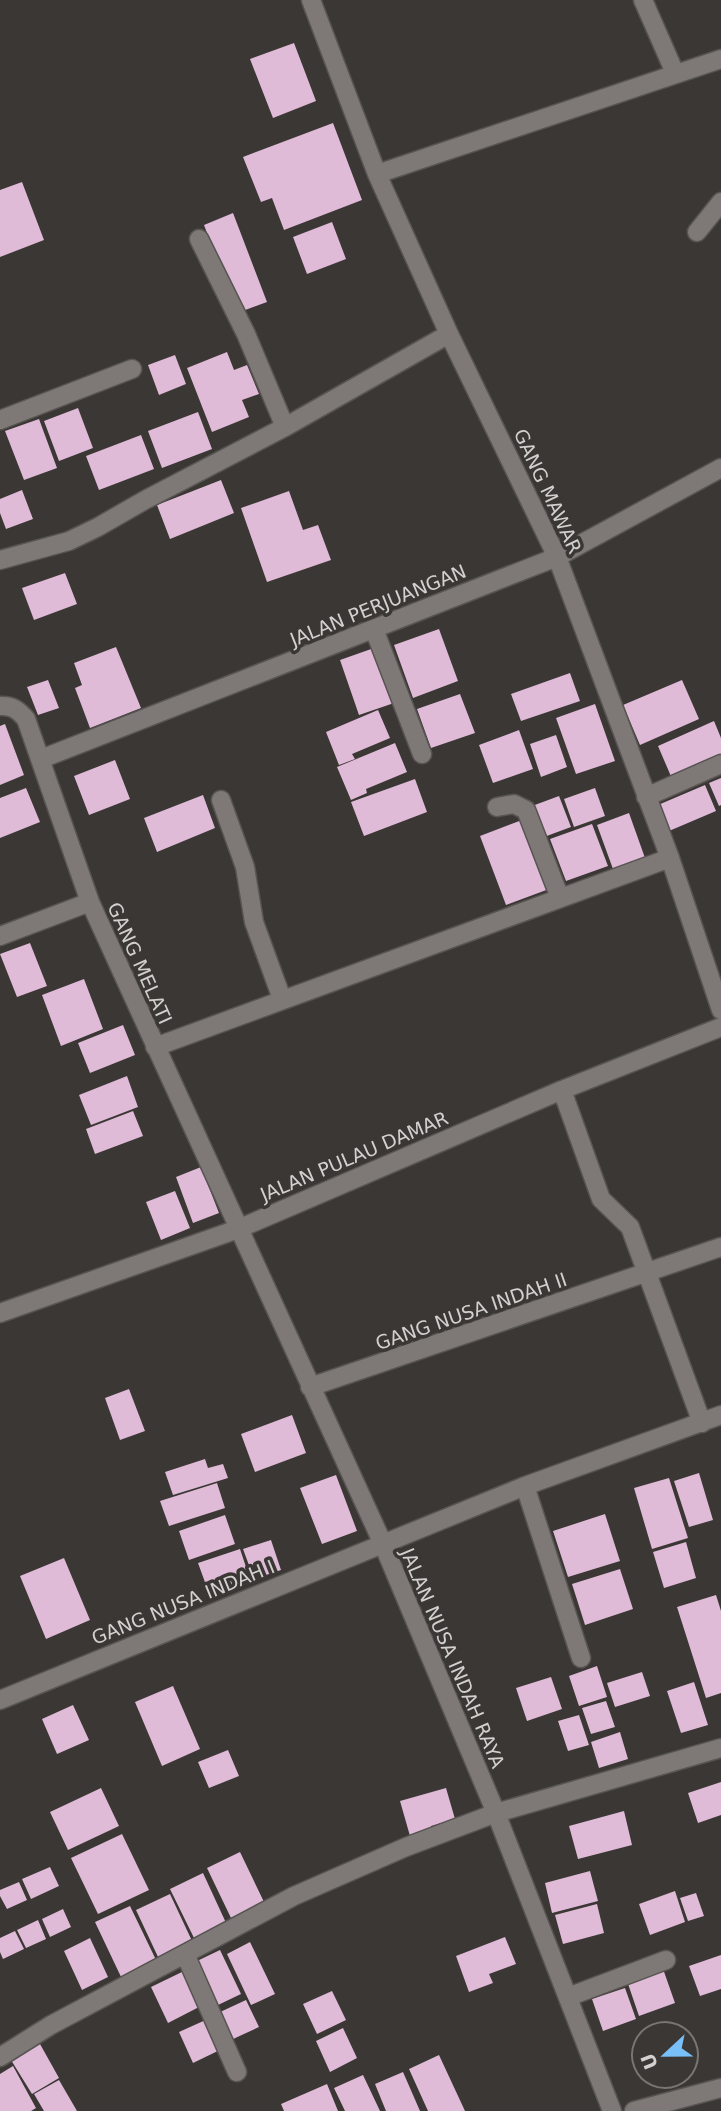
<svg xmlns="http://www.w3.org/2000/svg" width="721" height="2111" font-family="'DejaVu Sans',sans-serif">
	<rect width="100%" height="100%" fill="#3b3734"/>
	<!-- building -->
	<path fill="#e0bbd8" d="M294,43L316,101L273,118L250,59Z
		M333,123L362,200L284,230L272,198L261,202L243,157Z
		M22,182L44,240L0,257V190Z
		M233,213L267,302L237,313L204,225Z
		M332,222L346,259L307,274L293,237Z
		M227,352L234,370L247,365L259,394L242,400L249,417L212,432L187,368Z
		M175,355L186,384L159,395L148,365Z
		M78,408L93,448L59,461L44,421Z
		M198,412L212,449L162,468L148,431Z
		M39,419L57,468L24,480L5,431Z
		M141,435L154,469L99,490L86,456Z
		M221,480L234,513L170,539L157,505Z
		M22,490L33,519L6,529L0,513V499Z
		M289,491L303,530L318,525L331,560L267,582L241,508Z
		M65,573L77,604L34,620L22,588Z
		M439,629L458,681L413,698L394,645Z
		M116,647L141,708L90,728L75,688L82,685L74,663Z
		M374,648L394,703L359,715L340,660Z
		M570,673L580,701L521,721L511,694Z
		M48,680L59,708L38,715L27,687Z
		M682,680L699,719L640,745L623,705Z
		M460,694L475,733L431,748L417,709Z
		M595,704L615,761L576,774L556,718Z
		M378,710L390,738L352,754L355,759L339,765L326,732Z
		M714,721L721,738V760L673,781L658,746Z
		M5,724L24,775L0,785V726Z
		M519,730L533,769L493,783L479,745Z
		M556,735L567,767L541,777L530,744Z
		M395,743L407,772L366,789L367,793L351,800L337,767Z
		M115,760L130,799L89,815L74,776Z
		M721,778V805L719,806L709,783Z
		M415,779L427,812L364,836L351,802Z
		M705,785L716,811L669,831L658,805Z
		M26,788L40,822L0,838V798Z
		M595,788L605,816L574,827L564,799Z
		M203,795L215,828L157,852L144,818Z
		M559,796L571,827L544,837L532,806Z
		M629,813L645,858L613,869L597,825Z
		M522,820L549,889L506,905L480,836Z
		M592,824L608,866L566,881L550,839Z
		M30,943L47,986L17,997L0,954Z
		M84,979L103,1029L61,1046L42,995Z
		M123,1025L135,1055L90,1073L78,1043Z
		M127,1076L138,1107L91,1125L79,1095Z
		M133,1111L143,1136L95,1154L86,1129Z
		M201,1167L219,1213L193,1223L176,1177Z
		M175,1191L190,1228L161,1240L146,1202Z
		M129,1389L145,1431L120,1440L105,1398Z
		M292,1415L306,1453L255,1472L241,1434Z
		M205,1459L208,1468L223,1464L228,1478L173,1495L165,1472Z
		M699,1473L713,1520L689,1527L674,1481Z
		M336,1475L357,1531L322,1544L300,1488Z
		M669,1478L688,1538L652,1549L634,1488Z
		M217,1483L225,1508L169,1526L160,1501Z
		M605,1514L620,1561L568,1577L553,1531Z
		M225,1515L235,1544L189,1560L179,1531Z
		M271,1540L281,1570L254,1579L243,1549Z
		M686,1542L696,1578L664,1588L653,1552Z
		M240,1549L251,1582L210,1596L198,1563Z
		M64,1558L90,1620L46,1639L20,1576Z
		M620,1569L633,1609L585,1625L572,1584Z
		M716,1595L721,1611V1693L706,1698L677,1607Z
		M597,1666L607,1697L579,1706L569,1676Z
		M642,1672L650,1696L615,1707L607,1683Z
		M551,1677L562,1709L527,1721L516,1688Z
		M694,1682L708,1725L681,1733L667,1691Z
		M173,1686L200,1749L162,1766L135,1702Z
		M606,1701L615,1727L591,1734L582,1708Z
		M73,1705L89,1740L57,1754L42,1719Z
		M579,1715L589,1745L568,1751L558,1721Z
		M620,1732L628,1759L599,1768L591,1742Z
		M228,1750L239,1776L209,1788L198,1762Z
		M721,1782V1815L698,1823L688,1793Z
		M101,1788L119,1826L68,1850L50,1812Z
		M446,1788L455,1819L431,1826L432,1830L410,1836L400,1801Z
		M624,1811L632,1845L578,1859L569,1826Z
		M122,1834L149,1890L98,1914L71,1858Z
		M240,1852L264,1902L231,1918L207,1868Z
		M50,1867L59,1886L31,1899L22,1879Z
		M590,1871L598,1901L552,1913L545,1883Z
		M203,1873L227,1925L195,1940L170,1889Z
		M19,1882L27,1900L7,1909L0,1896V1890Z
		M675,1891L685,1922L650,1935L639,1904Z
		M696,1893L704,1916L688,1921L680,1898Z
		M170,1894L193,1943L159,1959L136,1910Z
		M597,1904L604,1933L563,1944L555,1915Z
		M130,1906L157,1962L122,1979L95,1922Z
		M63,1909L71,1927L50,1937L42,1919Z
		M38,1920L46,1939L26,1948L17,1930Z
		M15,1931L24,1949L3,1959L0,1952V1938Z
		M505,1937L516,1964L489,1974L493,1983L469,1992L456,1956Z
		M90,1938L108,1977L82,1990L64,1951Z
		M250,1942L275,1994L251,2005L227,1954Z
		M220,1950L241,1994L218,2005L197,1961Z
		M721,1955V1989L700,1996L689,1966Z
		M662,1966L675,2003L639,2016L626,1978Z
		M184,1971L201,2006L168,2023L151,1987Z
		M625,1988L636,2019L603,2031L592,1999Z
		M332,1991L346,2020L317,2034L303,2004Z
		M246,2000L259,2027L231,2040L218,2013Z
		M210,2018L224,2048L193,2063L179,2032Z
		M343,2028L357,2058L330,2072L316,2041Z
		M40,2044L59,2078L32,2094L11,2060Z
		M439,2055L465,2111H428L409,2069Z
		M13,2066L36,2108L31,2111H0V2074Z
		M403,2072L420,2111H386L375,2084Z
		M363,2075L380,2111H345L334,2088Z
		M59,2080L77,2111H44L34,2094Z
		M327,2084L338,2111H284L281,2104Z"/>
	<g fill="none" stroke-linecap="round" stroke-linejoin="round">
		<defs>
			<path id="minor" d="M311,0L377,174L449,334L557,557L670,858L721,1010
				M643,0L675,73
				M377,174L721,59
				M697,232L721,202
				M199,239L246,334L285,427
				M0,420L132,369
				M0,560L69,541L98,527L145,500L285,427L449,334
				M374,629L422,754
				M0,706C12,705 18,710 26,719L90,902L383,1544L496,1813L612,2111
				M41,759L557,557L721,468
				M646,797L721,764
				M221,800L245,867L254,922L282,999
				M497,807L514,804L526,810L560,898
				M0,936L90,902
				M155,1047L670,858
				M562,1090L601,1199L630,1227L702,1423
				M0,1313L238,1229L562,1090L721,1027
				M310,1387L721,1247
				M525,1486L581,1658
				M0,1700L525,1486L721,1415
				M185,1954L237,2072
				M568,1997L666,1960
				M0,2057L51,2025L294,1896L406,1847L496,1813L721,1748
				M634,2111L721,2088"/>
		</defs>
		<!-- minor casing -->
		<use href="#minor" stroke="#575452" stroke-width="21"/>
		<!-- minor -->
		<use href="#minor" stroke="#7e7976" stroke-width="18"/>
	</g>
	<g text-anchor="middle" stroke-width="7" stroke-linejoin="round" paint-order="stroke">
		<!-- street labels -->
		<g font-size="19" fill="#d3d1cf" stroke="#3b3734">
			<text transform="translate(548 491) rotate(65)" y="7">GANG MAWAR</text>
			<text transform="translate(378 605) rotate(-22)" y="7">JALAN PERJUANGAN</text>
			<text transform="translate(140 963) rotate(66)" y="7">GANG MELATI</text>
			<text transform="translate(354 1156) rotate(-23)" y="7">JALAN PULAU DAMAR</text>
			<text transform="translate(471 1311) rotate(-19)" y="7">GANG NUSA INDAH II</text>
			<text transform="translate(183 1602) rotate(-22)" y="7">GANG NUSA INDAH I</text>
			<text transform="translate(453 1658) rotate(67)" y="7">JALAN NUSA INDAH RAYA</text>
		</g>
	</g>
	<!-- north arrow -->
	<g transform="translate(665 2055) rotate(248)"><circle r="33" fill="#3b3734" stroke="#787572" stroke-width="2"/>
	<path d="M0-5L12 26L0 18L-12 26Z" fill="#79bff8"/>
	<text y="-10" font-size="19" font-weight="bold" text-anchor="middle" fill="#d3d1cf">U</text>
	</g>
</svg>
